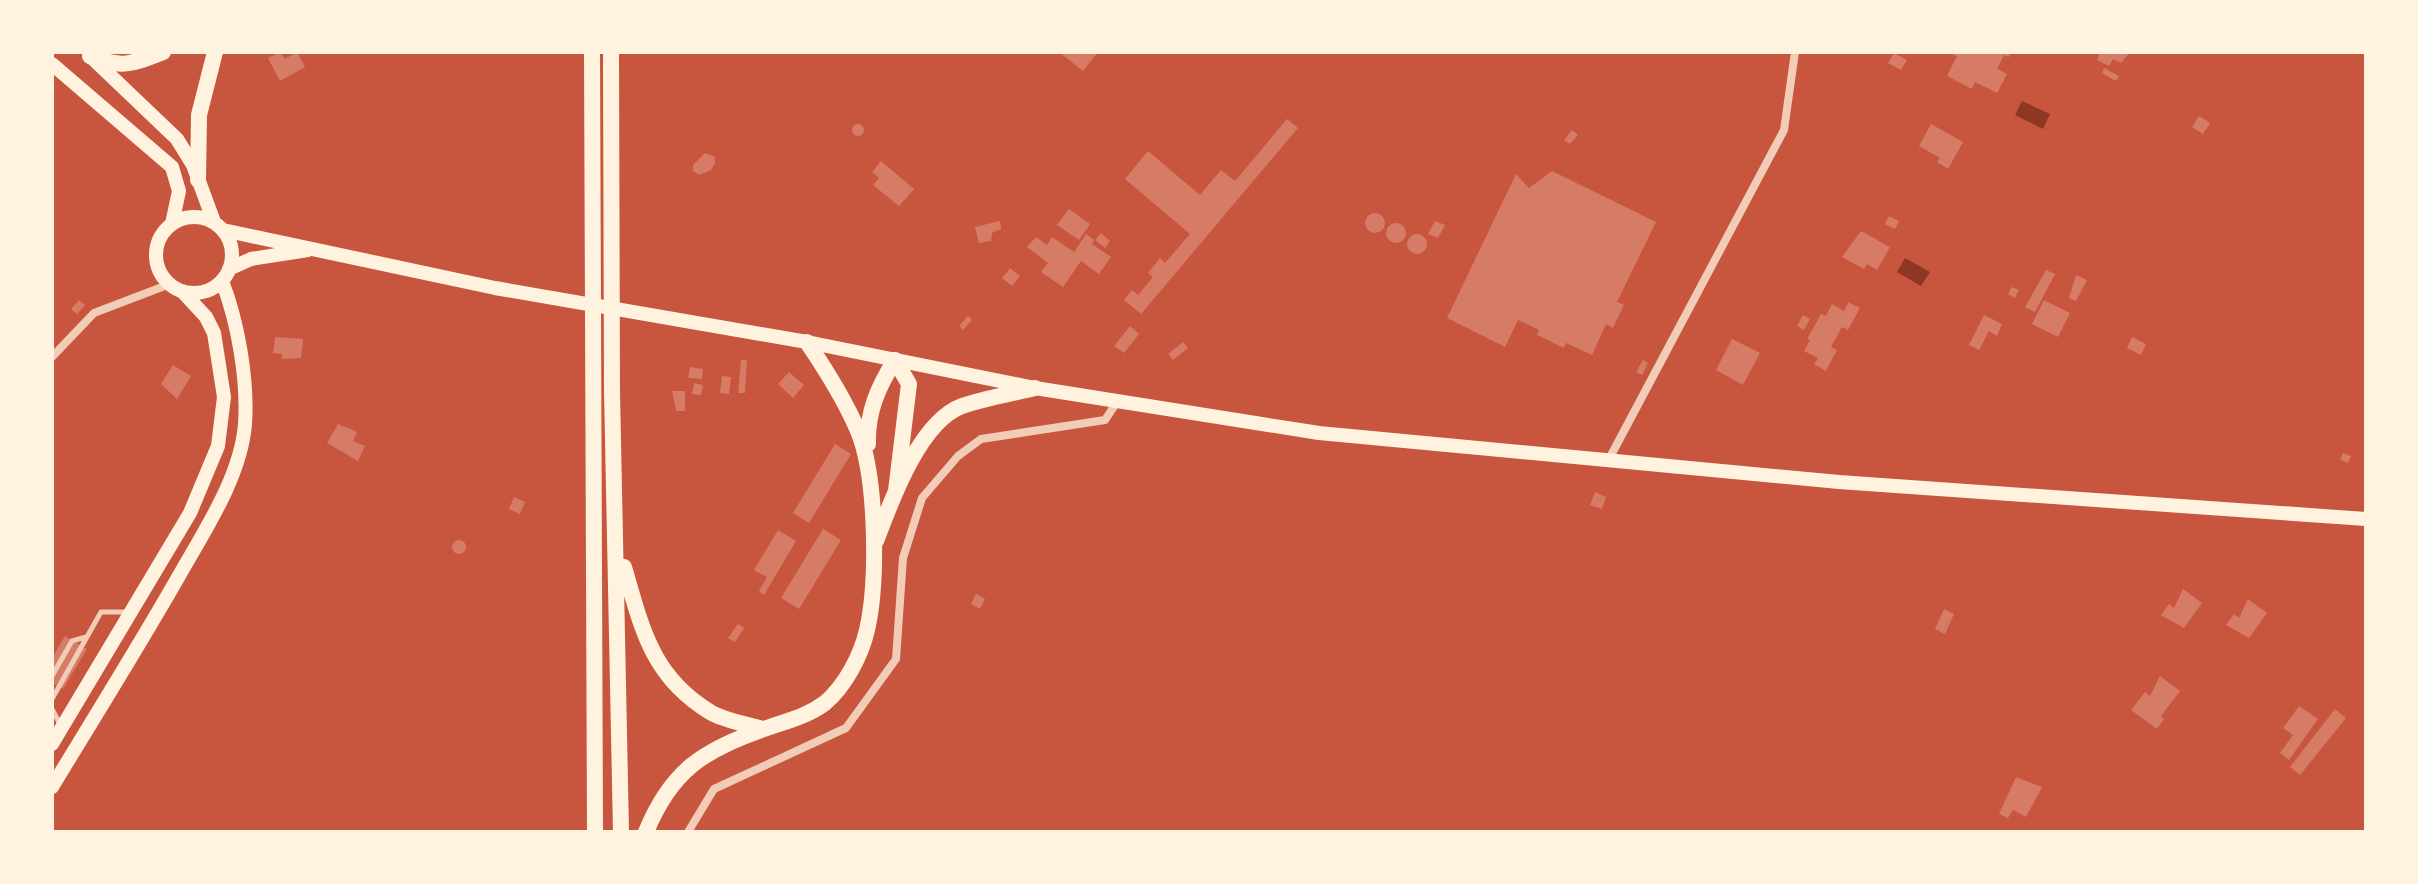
<svg xmlns="http://www.w3.org/2000/svg" width="2418" height="884" font-family="'Zilla Slab',serif">
	<rect width="100%" height="100%" fill="#c8553d"/>
	<!-- water -->
	<path fill="#8f3625" d="M2022,101L2050,114L2043,129L2015,115Z
		M1905,258L1930,272L1921,286L1897,272Z"/>
	<!-- building -->
	<path fill="#d67c66" d="M280,52L285,59L297,52L305,67L280,81L268,58Z
		M1059,52H1098L1083,71Z
		M1947,52H2011L2009,57L2004,55L1997,69L2007,74L1997,93L1975,82L1972,89L1947,76L1957,56Z
		M2100,52H2130L2121,63L2113,59L2109,66L2097,60Z
		M1894,53L1907,60L1901,70L1888,63Z
		M2104,68L2119,76L2116,81L2102,73Z
		M2199,116L2210,123L2203,134L2192,127Z
		M1287,119L1298,128L1141,314L1124,300L1132,290L1138,295L1153,277L1148,273L1160,258L1165,263L1190,234L1125,179L1148,151L1200,195L1221,170L1235,181Z
		M852 130a6 6 0 1 1 12 0a6 6 0 1 1-12 0Z
		M1931,124L1963,142L1948,169L1937,162L1940,158L1919,146Z
		M1572,130L1578,135L1570,144L1564,140Z
		M705,153L715,157V163L711,170L699,175L693,171V165Z
		M881,161L914,189L899,206L873,185L879,178L872,172Z
		M1552,171L1656,222L1617,302L1624,305L1613,328L1606,324L1592,355L1566,343L1564,348L1537,335L1539,330L1518,320L1505,347L1447,318L1516,174L1529,188Z
		M1069,209L1090,224L1079,240L1057,225Z
		M1365 223a10 10 0 1 1 20 0a10 10 0 1 1-20 0Z
		M1889,216L1899,221L1895,229L1885,224Z
		M1000,221L1001,229L992,233L991,241L979,243L975,227Z
		M1435,221L1445,225L1438,238L1428,234Z
		M1386 233a10 10 0 1 1 20 0a10 10 0 1 1-20 0Z
		M1861,231L1890,247L1877,270L1867,264L1864,269L1842,257Z
		M1101,233L1110,241L1105,248L1095,240Z
		M1407 244a10 10 0 1 1 20 0a10 10 0 1 1-20 0Z
		M1086,234L1094,240L1092,244L1111,257L1099,274L1081,261L1063,287L1041,272L1048,263L1027,247L1036,237L1047,245L1052,237L1074,252Z
		M1010,268L1020,276L1012,286L1002,278Z
		M2046,270L2055,274L2035,312L2025,307Z
		M2076,275L2087,280L2076,301L2069,298Z
		M2012,287L2019,290L2015,298L2008,294Z
		M79,300L85,305L77,314L71,309Z
		M2044,300L2070,313L2058,337L2032,324Z
		M1848,302L1860,308L1848,330L1842,327L1831,347L1837,350L1826,371L1814,364L1818,358L1804,351L1810,340L1807,339L1821,314L1826,316L1832,304L1844,311Z
		M1803,315L1810,319L1804,330L1797,326Z
		M1984,315L2002,324L1997,336L1989,331L1979,350L1969,345Z
		M968,316L972,320L963,330L959,326Z
		M1130,326L1139,334L1124,353L1114,346Z
		M275,337L303,339L301,358L282,359V354L273,353Z
		M2132,337L2146,344L2141,355L2127,348Z
		M1732,339L1760,353L1743,385L1716,370Z
		M1183,342L1188,348L1173,360L1168,354Z
		M741,360H747L745,393H738Z
		M1643,360L1648,363L1642,375L1636,372Z
		M173,365L191,376L177,399L161,384Z
		M690,367L703,369L702,379L688,378Z
		M789,372L804,385L793,398L778,384Z
		M722,376L731,377L729,394L720,393Z
		M694,383L703,385L701,395L692,394Z
		M672,391H685V411H676Z
		M338,424L357,432L353,441L365,446L358,461L327,443Z
		M835,444L851,454L809,523L793,513Z
		M2343,453L2351,456L2348,463L2340,460Z
		M1595,492L1606,497L1602,509L1590,505Z
		M514,497L525,502L520,514L509,509Z
		M823,529L841,540L799,609L781,598Z
		M778,530L796,541L764,595L759,591L767,577L754,570Z
		M452 547a7 7 0 1 1 14 0a7 7 0 1 1-14 0Z
		M2183,589L2202,603L2184,628L2161,615L2169,604L2174,608Z
		M976,594L985,599L980,609L971,604Z
		M2248,599L2267,613L2249,638L2226,625L2234,614L2239,618Z
		M1944,609L1954,614L1945,634L1935,629Z
		M738,624L744,628L735,642L728,638Z
		M65,636L87,649L63,689L52,683V658Z
		M2160,676L2180,691L2161,716L2164,719L2157,729L2131,710L2145,692L2150,696Z
		M2299,706L2318,719L2289,760L2280,753L2293,735L2283,728Z
		M2335,709L2346,718L2300,775L2290,767Z
		M2016,777L2042,787L2026,817L2013,810L2008,818L1999,814Z"/>
	<g fill="none" stroke-linecap="round" stroke-linejoin="round">
		<!-- service -->
		<path stroke="#f1ccb7" stroke-width="5" d="M52,676L72,641L86,637
			M52,699L101,612H128
			M52,709L61,726"/>
		<!-- minor -->
		<path stroke="#f1ccb7" stroke-width="8" d="M52,357L94,313L170,284
			M1608,461L1784,130L1795,52
			M688,832L714,789L846,728L896,659L903,558L922,498L958,456L981,439L1105,420L1117,402"/>
		<!-- secondary -->
		<path stroke="#fff3e0" stroke-width="14" d="M90,56L177,139L193,165L214,222
			M52,64L172,167L179,191L172,224
			M156 255a38 38 0 1 1 76 0a38 38 0 1 1-76 0Z
			M223,230L495,288L807,342L1035,388L1319,433L1839,482L2366,519
			M229,269L251,259L308,250
			M52,744L190,513L218,446L224,397L214,333L206,317L182,291
			M52,787C95,716 139,646 180,574C205,530 241,476 245,424C248,380 238,322 222,281"/>
		<!-- trunk -->
		<path stroke="#fff3e0" stroke-width="16" d="M592,52L595,832
			M611,52L612,391L621,832
			M90,56C121,69 133,64 163,52
			M198,180L199,115L215,52
			M868,444C867,412 878,387 895,360L909,384L896,491
			M876,541C891,502 919,422 962,406C985,398 1011,394 1035,388
			M624,567C642,628 651,676 710,712C725,721 747,724 763,729
			M646,832C671,771 703,750 764,729C786,721 806,717 825,703C845,686 861,656 867,630C878,582 877,477 858,431C845,400 826,370 807,342"/>
	</g>
	<!-- border -->
	<rect width="2418" height="884" fill="none" stroke="#fff3e0" stroke-width="108"/>
</svg>
